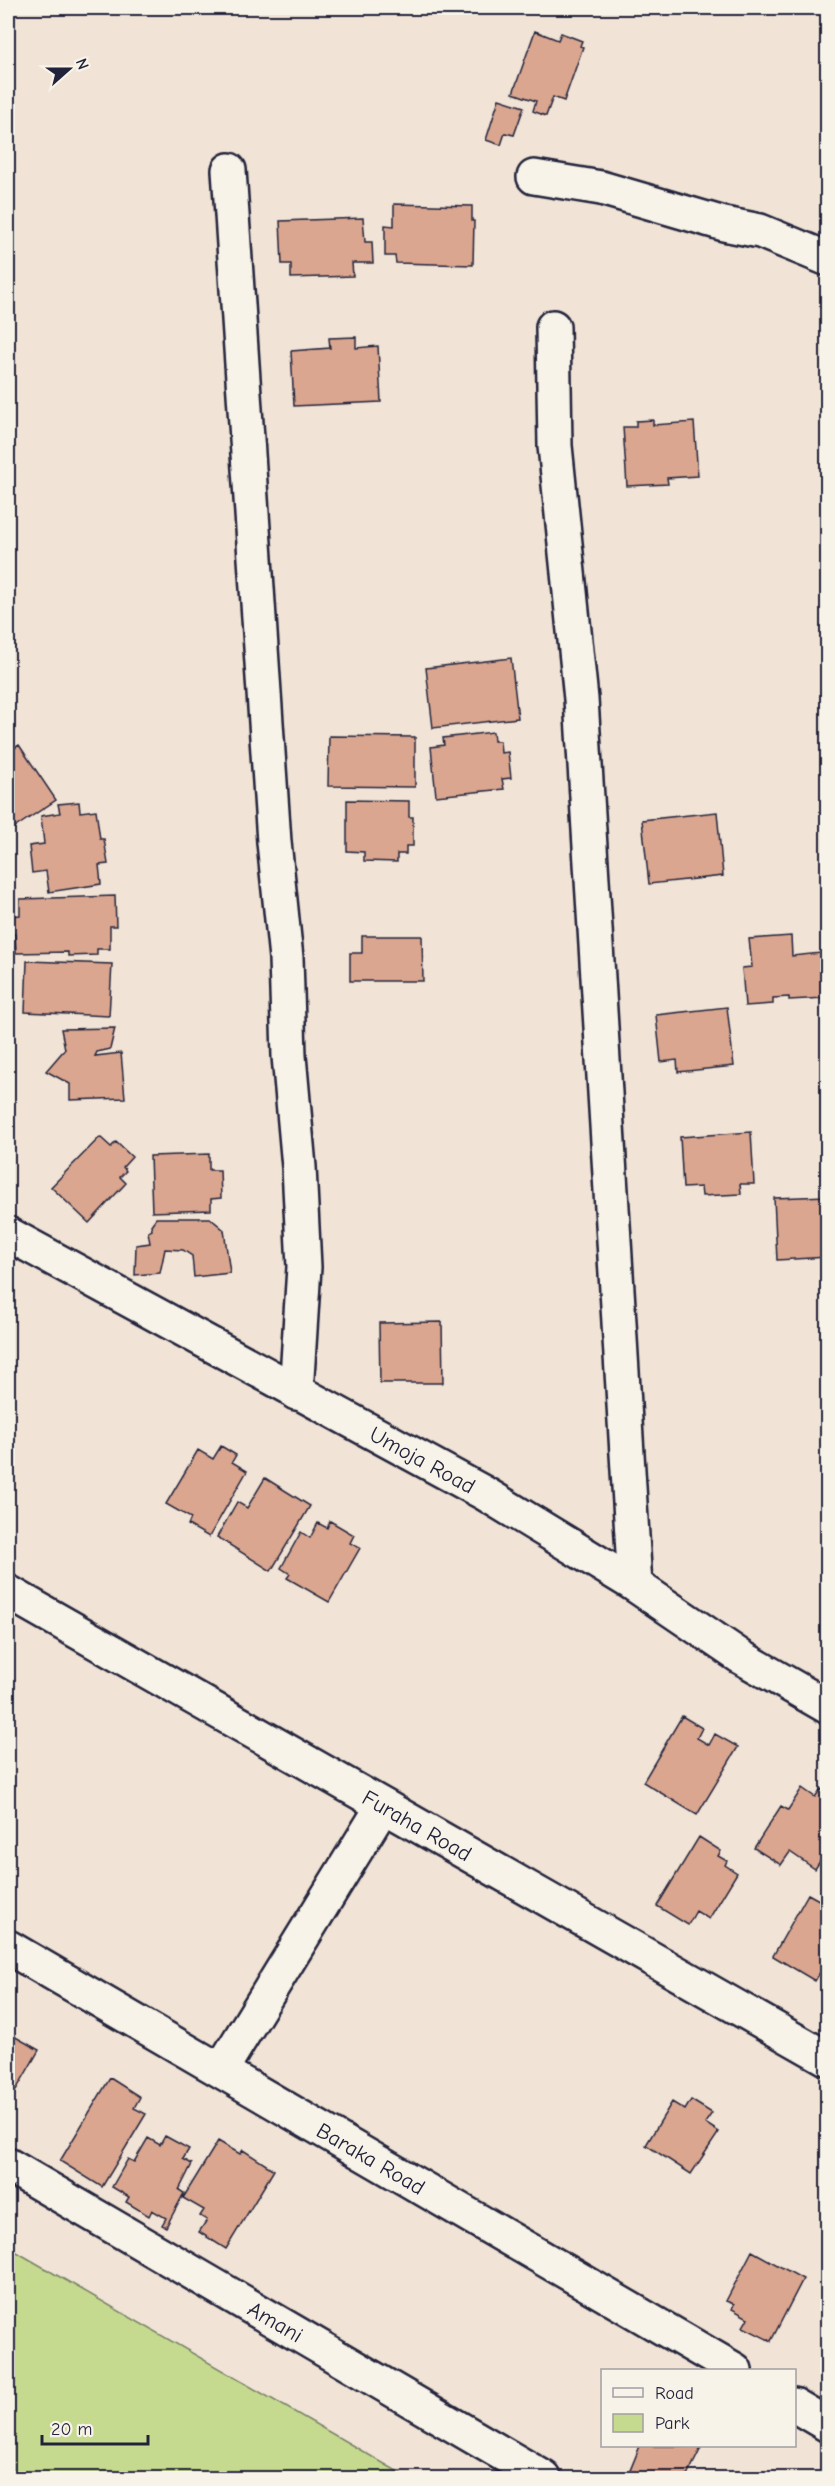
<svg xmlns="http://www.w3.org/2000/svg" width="835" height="2486" font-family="'Comic Neue',sans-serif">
	<rect width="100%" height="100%" fill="#f1e4d6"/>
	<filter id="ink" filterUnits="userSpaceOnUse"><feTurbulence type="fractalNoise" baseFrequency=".0167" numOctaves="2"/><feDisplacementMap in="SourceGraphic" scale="12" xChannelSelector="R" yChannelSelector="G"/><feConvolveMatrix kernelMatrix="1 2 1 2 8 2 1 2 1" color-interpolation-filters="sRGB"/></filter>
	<g filter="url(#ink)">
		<!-- green -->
		<path fill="#c6da8f" stroke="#747e65" stroke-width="1.5" d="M8,2247L409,2478H8Z"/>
		<!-- building -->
		<path fill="#daa68f" stroke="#22223b" stroke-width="1.5" d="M535,31L558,40L561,33L582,41L580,46L583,47L564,101L553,97L546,116L533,111L536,101L513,93Z
			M499,99L524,107L514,135L505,133L501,145L486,140Z
			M394,204L472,206V221H474L473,265L396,263L395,256H385V225L394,226Z
			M363,218L365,242H372L373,263H352L353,276L291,278V264H282L280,221Z
			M356,337V348L378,346L381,402L294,406L291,351L330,348L329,338Z
			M653,420V425L694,422L698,476L667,478L668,484L627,486L623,427H636V421Z
			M511,658L518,718L433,728L426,668Z
			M493,732L494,741H500L501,753L508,752L511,778L502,779L504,789L436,796L431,747L444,745L443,738Z
			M329,736L415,737V787L328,786Z
			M19,745L56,800L14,828L8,817V752Z
			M347,800L409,801V817H413V846H406V854H397V862L364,861V852L347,851Z
			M79,802L80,812L96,810L100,839H104L108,864L99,865L101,884L49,892L46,871L32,873L29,846L44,844L41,816L60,813L58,804Z
			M717,812L723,876L649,884L642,820Z
			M115,896L116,926H110V949H97V955L68,956V952L16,953L15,934H8V916L20,915V899Z
			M362,936H422L423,981H350V953H362Z
			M791,936L792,956L821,953L825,998L789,1000V997L773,998V1004L745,1006L742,968L752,967L749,939Z
			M27,961L112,964L109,1016L25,1012Z
			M727,1007L734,1066L678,1072L677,1060L661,1062L656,1015Z
			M115,1028L110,1049L97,1052L95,1056L121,1053L125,1098L70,1100V1084L46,1071L65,1049L61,1029Z
			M751,1132L754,1184H740L741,1194L702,1196L701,1187L683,1188L680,1137Z
			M100,1137L111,1147L116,1142L132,1157L123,1167L126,1171L120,1177L126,1183L89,1223L51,1187Z
			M209,1154V1170H220L221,1198L211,1199V1210L152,1212L150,1156Z
			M827,1196L828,1257L777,1260L774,1198Z
			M156,1218H210L224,1230L230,1273L194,1277L192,1256L183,1250L165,1249L160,1273L135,1275L136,1245L150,1243L148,1232L152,1230L151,1225Z
			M442,1322L443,1383H380L379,1323Z
			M221,1446L236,1455L232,1462L247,1471L209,1537L188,1525L191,1518L166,1504L198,1450L213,1459Z
			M265,1478L310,1506L271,1571L217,1537L237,1502L247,1508Z
			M330,1521L354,1535L350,1543L360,1548L329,1602L287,1578L290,1574L281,1568L301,1532L310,1538L318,1523L327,1528Z
			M682,1716L702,1728L697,1738L709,1745L715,1734L738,1747L697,1815L643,1782Z
			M802,1788L815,1797L821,1789L828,1793V1849L815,1869L790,1852L781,1865L754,1848L781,1806L788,1810Z
			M699,1837L721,1851L718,1856L727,1861L725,1865L737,1873L709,1919L696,1911L688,1925L657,1906Z
			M808,1894L828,1905V1959L815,1981L773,1956Z
			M10,2034L39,2050L8,2104V2038Z
			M110,2078L140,2097L134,2108L146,2114L102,2187L60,2161Z
			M691,2100L712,2113L705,2123L719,2132L691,2174L646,2145L672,2102L685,2110Z
			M165,2136L189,2149L183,2159L192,2164L179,2190L184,2193L166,2227L162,2225L166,2218L152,2210L149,2216L126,2202L129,2197L112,2187L128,2159L134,2162L148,2138L160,2145Z
			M218,2141L240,2154L243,2150L274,2170L226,2249L199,2232L207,2220L200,2216L204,2210L183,2198Z
			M752,2251L803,2279L771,2341L743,2327L748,2318L732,2309L734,2304L726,2301Z
			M640,2446H702L686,2478H633L629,2473Z"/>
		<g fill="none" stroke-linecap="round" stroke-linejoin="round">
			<defs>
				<g id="minor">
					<path d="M229,170L274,842L286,958L289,1056L299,1167L304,1267L296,1393"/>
					<path d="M534,177L601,188L724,224L760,231L828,259"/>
					<path d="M553,327L555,446L581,699L635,1585"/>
					<path id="s1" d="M8,1234L484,1493L635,1585L741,1657L828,1707"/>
					<path id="s2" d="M8,1592L828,2059"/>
					<path id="s3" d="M8,1947L735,2370"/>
					<path d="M221,2070L383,1806"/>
					<path id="s4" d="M8,2165L544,2478"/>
					<path d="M794,2405L828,2425"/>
				</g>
			</defs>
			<!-- minor casing -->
			<use href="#minor" stroke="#22223b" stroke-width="38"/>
			<!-- minor -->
			<use href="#minor" stroke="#f7f3e8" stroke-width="33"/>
		</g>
	</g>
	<g text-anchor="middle" stroke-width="4.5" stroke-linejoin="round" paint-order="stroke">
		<!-- street labels -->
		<g font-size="22" fill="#22223b" stroke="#f7f3e8">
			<text dy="8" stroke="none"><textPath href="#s1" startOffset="472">Umoja Road</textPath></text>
			<text dy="8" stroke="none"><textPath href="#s2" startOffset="471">Furaha Road</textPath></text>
			<text dy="8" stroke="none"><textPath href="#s3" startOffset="420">Baraka Road</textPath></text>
			<text dy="8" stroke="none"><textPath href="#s4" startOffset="310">Amani</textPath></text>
		</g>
	</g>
	<!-- margin -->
	<rect width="835" height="2486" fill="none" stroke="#f7f3e8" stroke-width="30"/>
	<rect x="15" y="15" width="805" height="2456" fill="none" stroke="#22223b" stroke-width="2" filter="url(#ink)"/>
	<!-- legend -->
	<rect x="601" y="2369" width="195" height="78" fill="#f7f3e8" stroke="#a29fa3" stroke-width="1.5"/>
	<rect x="613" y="2388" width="30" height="9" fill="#f7f3e8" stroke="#a29fa3" stroke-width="1.5"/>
	<text x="655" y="2399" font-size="18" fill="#22223b">Road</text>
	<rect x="613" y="2414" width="30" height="18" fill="#c6da8f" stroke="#a29fa3" stroke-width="1.5"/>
	<text x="655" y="2429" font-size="18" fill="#22223b">Park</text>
	<!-- north arrow -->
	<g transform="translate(69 69) rotate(69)" stroke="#f7f3e8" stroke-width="4.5" paint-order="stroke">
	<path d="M0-4.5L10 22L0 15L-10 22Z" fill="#22223b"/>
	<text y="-9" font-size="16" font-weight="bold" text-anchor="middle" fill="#22223b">N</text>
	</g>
	<!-- scale -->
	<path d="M42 2435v9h106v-9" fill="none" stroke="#22223b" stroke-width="3"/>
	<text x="51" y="2435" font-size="18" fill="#22223b" stroke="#f7f3e8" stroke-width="4.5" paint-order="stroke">20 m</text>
</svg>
